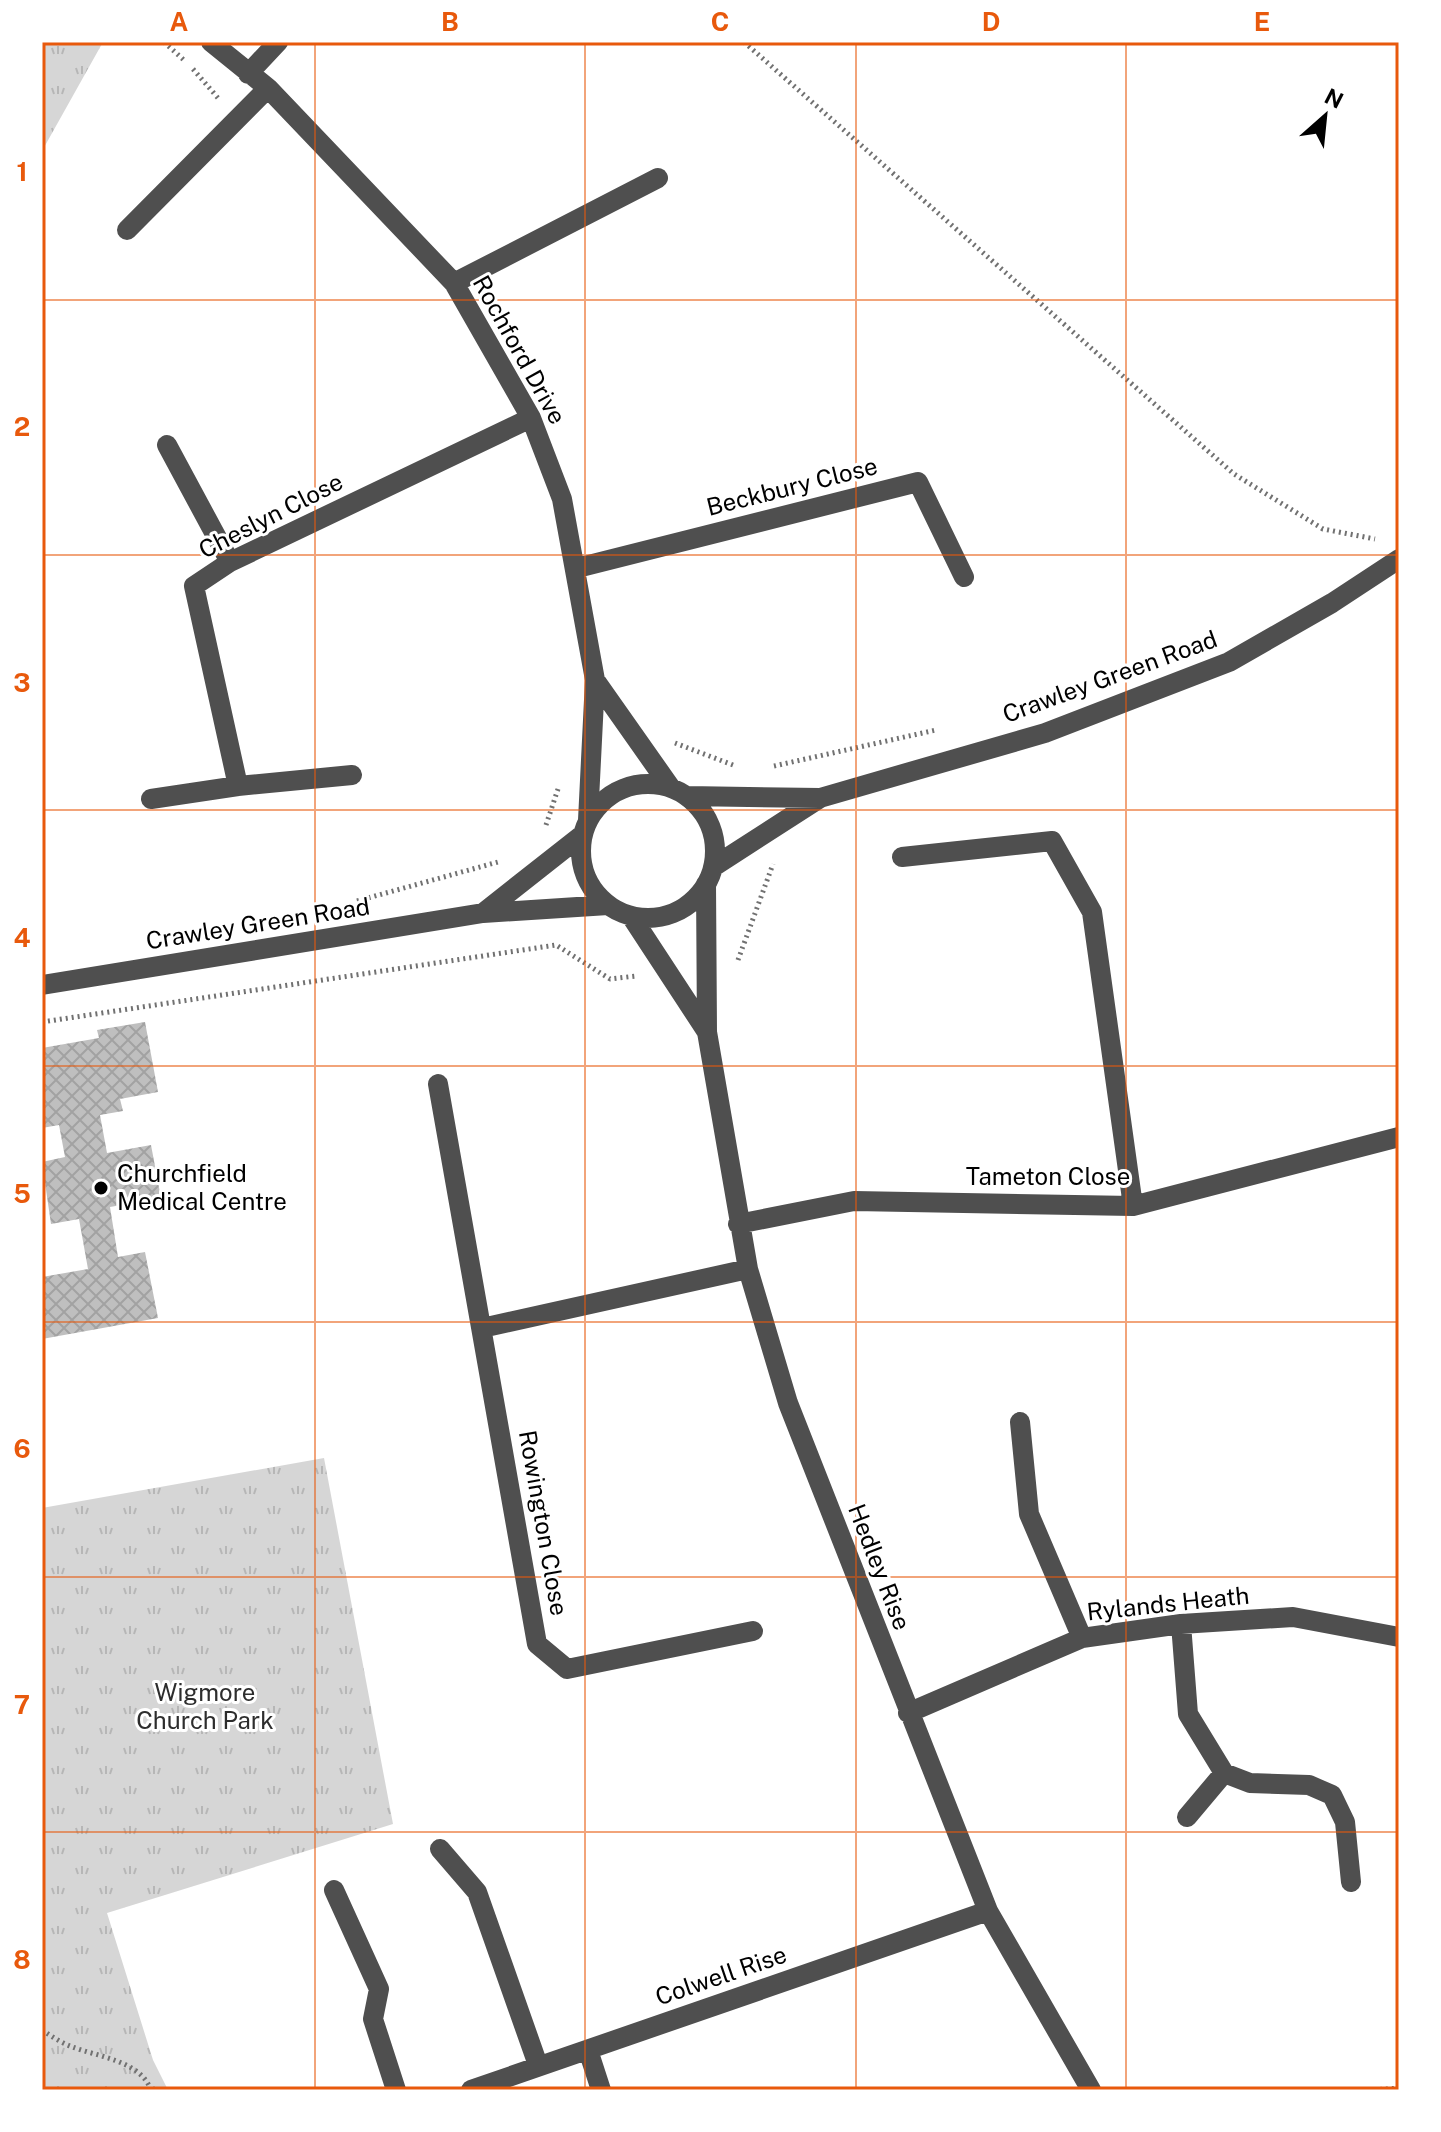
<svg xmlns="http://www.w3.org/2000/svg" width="1441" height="2132" font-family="'Public Sans',sans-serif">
	<defs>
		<pattern id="park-tufts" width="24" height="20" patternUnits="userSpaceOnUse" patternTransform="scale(2)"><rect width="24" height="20" fill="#d6d6d6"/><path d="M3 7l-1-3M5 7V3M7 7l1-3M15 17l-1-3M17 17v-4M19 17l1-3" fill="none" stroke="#b6b6b6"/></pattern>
		<pattern id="building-cross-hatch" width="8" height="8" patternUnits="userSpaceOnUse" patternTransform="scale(2)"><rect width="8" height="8" fill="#bfbfbf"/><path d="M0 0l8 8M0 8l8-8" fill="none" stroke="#a2a2a2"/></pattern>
	</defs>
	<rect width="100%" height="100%" fill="#fff"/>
	<!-- park -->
	<path fill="url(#park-tufts)" d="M42,42H103L42,151Z
		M324,1458L393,1824L107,1913L153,2060L168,2090H42V1508Z"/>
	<!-- building -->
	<path fill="url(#building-cross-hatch)" d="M145,1022L158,1092L120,1099L123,1111L100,1115L107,1153L151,1145L161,1198L110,1207L118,1257L145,1252L158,1318L42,1339V1277L88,1269L79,1219L51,1224L42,1162L65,1157L59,1125L42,1128V1048L99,1038L97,1030Z"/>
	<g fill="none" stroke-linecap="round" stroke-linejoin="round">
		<!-- path -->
		<path stroke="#717171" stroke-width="5" stroke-dasharray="2 4" stroke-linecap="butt" d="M164,42L186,62
			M744,42L1234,474L1323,529L1375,539
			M193,69L218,98
			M675,743L733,765
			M774,766L936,730
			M546,825L558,789
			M357,901L498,862
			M738,960L773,864
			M42,1022L556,945L610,979L636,976
			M42,2030C51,2036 60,2042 70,2046C97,2057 140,2060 151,2090
			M1374,2090L1399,2088"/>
		<!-- minor -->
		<path stroke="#4f4f4f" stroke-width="20" d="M211,42L268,88L454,283L531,418L562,499L595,680L588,820
			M248,74L278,42
			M127,230L268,88
			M454,283L658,178
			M167,445L230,562
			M577,568L918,482L964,577
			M595,680L671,788
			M352,775L238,786L194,586L230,562L531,418
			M581 851a67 67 0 1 1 134 0a67 67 0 1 1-134 0Z
			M687,796L820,798
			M151,799L238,786
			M902,857L1052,841L1092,912L1133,1206
			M713,867L820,798L1045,733L1229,662L1332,603L1399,559
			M706,884L707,1032L748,1269L788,1403L988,1911L1091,2090
			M483,913L582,835
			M631,916L707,1032
			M42,985L483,913L608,905
			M438,1084L537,1644L567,1669L753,1631
			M738,1224L854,1201L1133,1206L1399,1137
			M482,1328L748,1269
			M1020,1422L1029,1514L1082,1638
			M1181,1624L1188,1714L1224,1773L1187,1817
			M908,1713L1082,1638L1181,1624L1293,1617L1399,1637
			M1224,1773L1250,1783L1309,1785L1332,1795L1345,1822L1351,1882
			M440,1849L477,1892L538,2065
			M334,1890L379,1989L373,2019L396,2090
			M588,2050L601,2090
			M471,2090L988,1911"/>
	</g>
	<!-- grid -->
	<path fill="none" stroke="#e8590c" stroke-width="2" stroke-opacity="0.55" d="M315,42V2090M585,42V2090M856,42V2090M1126,42V2090M42,300H1399M42,555H1399M42,810H1399M42,1066H1399M42,1322H1399M42,1577H1399M42,1832H1399"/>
	<!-- markers -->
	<circle fill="#000" stroke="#fff" stroke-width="3" cx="101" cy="1188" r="8"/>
	<g text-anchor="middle" stroke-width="6" stroke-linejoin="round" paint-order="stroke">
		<!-- street labels -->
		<g font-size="24" fill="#000" stroke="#fff">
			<text transform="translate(519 350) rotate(61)" y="8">Rochford Drive</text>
			<text transform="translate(792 487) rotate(-14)" y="8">Beckbury Close</text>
			<text transform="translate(271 516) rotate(-27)" y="8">Cheslyn Close</text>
			<text transform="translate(1110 677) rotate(-20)" y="8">Crawley Green Road</text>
			<text transform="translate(258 924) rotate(-9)" y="8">Crawley Green Road</text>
			<text x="1048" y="1185">Tameton Close</text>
			<text transform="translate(543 1523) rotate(80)" y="8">Rowington Close</text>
			<text transform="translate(879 1567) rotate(69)" y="8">Hedley Rise</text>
			<text transform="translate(1168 1604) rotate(-6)" y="8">Rylands Heath</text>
			<text transform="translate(721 1976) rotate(-19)" y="8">Colwell Rise</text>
		</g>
		<!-- poi labels -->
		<g font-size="24" fill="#000" stroke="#fff" text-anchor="start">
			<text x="117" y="1182">Churchfield<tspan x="117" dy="28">Medical Centre</tspan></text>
		</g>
		<!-- park labels -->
		<g font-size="24" fill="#2d2d2d" stroke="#fff">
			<text x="205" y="1701">Wigmore<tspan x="205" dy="28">Church Park</tspan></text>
		</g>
	</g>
	<!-- border -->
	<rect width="1441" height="2132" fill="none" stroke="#ffffff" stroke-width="88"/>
	<!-- north arrow -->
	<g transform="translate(1325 116) rotate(27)" stroke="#ffffff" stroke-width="6" paint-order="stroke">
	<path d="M0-6L14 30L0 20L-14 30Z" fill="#000000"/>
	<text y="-12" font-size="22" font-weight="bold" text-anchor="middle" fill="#000000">N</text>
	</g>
	<rect x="44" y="44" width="1353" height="2044" fill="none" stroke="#e8590c" stroke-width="3"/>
	<g font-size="26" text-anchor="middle" font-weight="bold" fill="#e8590c">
		<text x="179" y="31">A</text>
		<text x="450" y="31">B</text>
		<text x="720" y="31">C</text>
		<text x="991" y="31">D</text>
		<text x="1262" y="31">E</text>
		<text x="22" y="181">1</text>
		<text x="22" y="436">2</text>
		<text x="22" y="692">3</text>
		<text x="22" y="947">4</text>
		<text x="22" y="1203">5</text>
		<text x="22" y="1458">6</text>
		<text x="22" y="1714">7</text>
		<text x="22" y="1969">8</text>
	</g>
</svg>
